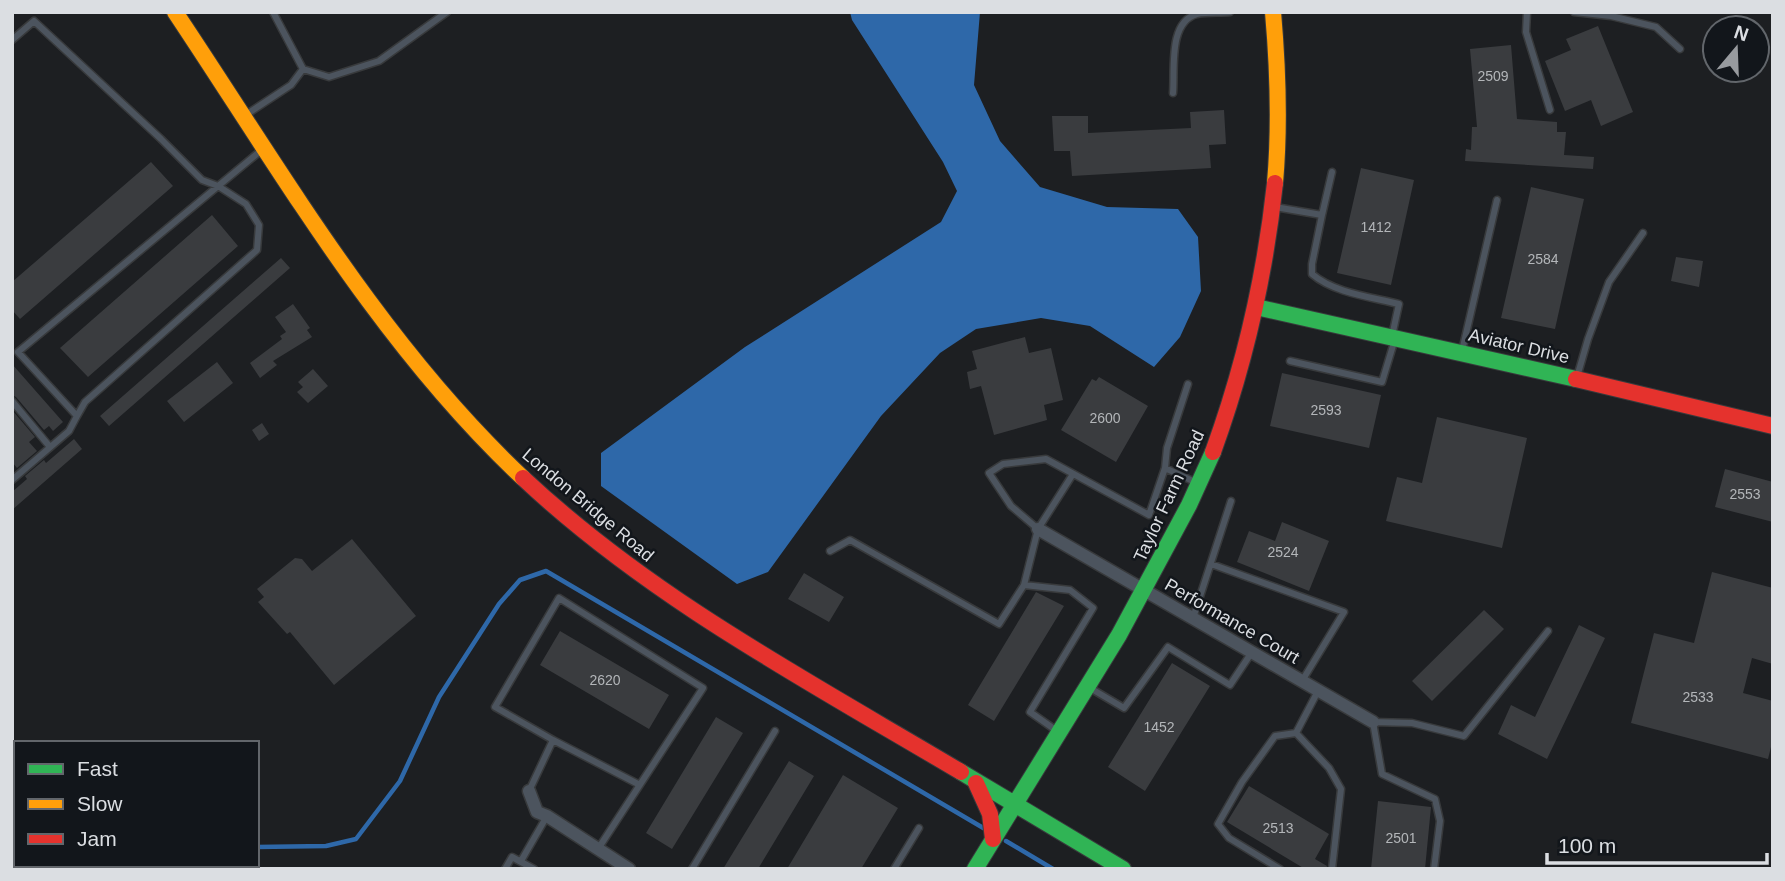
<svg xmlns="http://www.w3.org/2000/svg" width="1785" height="881" font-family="Arial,sans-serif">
	<rect width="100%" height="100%" fill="#1d1f22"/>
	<!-- water -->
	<path fill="#2e68a9" d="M850,12H980L974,85L1000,141L1040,187L1107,207L1178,209L1198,237L1201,291L1180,337L1154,367L1090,326L1041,318L976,329L940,353L881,416L768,572L737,584L601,486V453L745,347L941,222L957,191L943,162L852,20Z"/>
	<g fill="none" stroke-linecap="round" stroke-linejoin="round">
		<!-- stream -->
		<path stroke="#2e68a9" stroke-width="4.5" d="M1006,841L1053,869
			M257,847L326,846L356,839L400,781L439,697L499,604L520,580L546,571L985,829
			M134,867L138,865"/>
	</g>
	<!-- building -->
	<path fill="#3a3c3f" d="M1598,26L1633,112L1601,126L1591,100L1565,111L1545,61L1571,50L1566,39Z
		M1511,45L1517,119L1557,122V132H1566L1564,155L1594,157L1593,169L1465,161L1466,149L1471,150L1472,127H1477L1470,49Z
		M1224,110L1226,144L1209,145L1211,168L1072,176L1070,151H1054L1052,116H1088V133L1191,128L1190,112Z
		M151,162L173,186L20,319L12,310V282Z
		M1361,168L1414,180L1391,285L1337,273Z
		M1531,187L1584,199L1555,329L1501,318Z
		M212,215L238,246L88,377L60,348Z
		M1676,257L1703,261L1699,287L1671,281Z
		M281,258L290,268L109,426L100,416Z
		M293,304L310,328L307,330L312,337L273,361L277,365L260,378L250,363L282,339L280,336L286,332L275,317Z
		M1025,337L1029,353L1051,348L1063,400L1044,405L1047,420L994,435L981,386L970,389L967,372L977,369L972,351Z
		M217,362L233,383L184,422L167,401Z
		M12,364L63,422L53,431L49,426L44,430L16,397L12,395Z
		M313,369L328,386L308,403L297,392L303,387L298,382Z
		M1282,373L1381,395L1369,448L1270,426Z
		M1099,377L1148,406L1116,462L1061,430L1092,379L1096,381Z
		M12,410L35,437L29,442L37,451L17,468L12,462Z
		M1437,417L1527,438L1502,548L1386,521L1397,477L1422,483Z
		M262,423L269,434L259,441L252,430Z
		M74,439L82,449L12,510V492L27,479L25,476L44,460L46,463Z
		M1725,469L1773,482V522L1715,507Z
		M1282,522L1329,541L1309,591L1237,562L1249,531L1275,541Z
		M352,539L416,616L334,685L290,632L287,634L258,602L264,597L257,589L295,558L302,559L312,571Z
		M1712,572L1773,588V664L1752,658L1743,693L1773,701V739L1768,759L1631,723L1654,633L1694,643Z
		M804,573L844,597L829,622L788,599Z
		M1036,592L1064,606L994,721L968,705Z
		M1484,610L1504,629L1432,701L1412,681Z
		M1579,625L1605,638L1547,759L1498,734L1511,705L1535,717Z
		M560,631L669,695L649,729L540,665Z
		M1172,663L1210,686L1145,791L1108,767Z
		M716,717L743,733L672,849L646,833Z
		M789,761L814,776L758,869H723Z
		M843,775L898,808L861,869H787Z
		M1249,786L1329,834L1315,859L1327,866L1326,869H1305L1227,822Z
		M1378,801L1431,807L1425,869H1371Z"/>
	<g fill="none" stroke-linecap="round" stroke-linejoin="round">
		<defs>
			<path id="lane" d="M1527,12L1526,32L1550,110
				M1574,12L1611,16L1656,27L1680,49
				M12,40L34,21L161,139L202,180L218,186L246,204L259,225L257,250L85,402L77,416
				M303,69L329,77L379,61L447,12
				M1173,93C1175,69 1168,22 1197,14C1207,12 1220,13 1230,12
				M247,114L291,85L303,69L273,12
				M1275,207L1322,215L1312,264V274C1334,293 1371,297 1399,304L1392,336
				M1322,215L1332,172
				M1462,351L1497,200
				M1290,361L1382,382L1395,339
				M1577,377L1588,339L1609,282L1643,233
				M12,401L50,447
				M1165,468L1167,448L1188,384
				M12,480L69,431L77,416L18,352L264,148
				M1038,529L1011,506L989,473L1003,464L1046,459L1149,515L1165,468L1197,483
				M830,551L850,540L999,624L1024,585L1038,529L1073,474
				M1211,564L1344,612L1302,681
				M1024,585L1070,590L1093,608L1030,712L1057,731
				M1193,618L1231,501
				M1090,688L1124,708L1168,647L1230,685L1252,652
				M1296,733L1329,768L1341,789L1332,869
				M1296,733L1318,691
				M553,740L638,784
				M529,791L553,740L495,707L559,598L703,688L598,849
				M521,861L547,816
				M505,869L512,857L534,869
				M692,869L775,731
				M894,869L919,828
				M1280,869L1229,838L1218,824L1242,782L1275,736L1296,733
				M1434,869L1440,821L1435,799L1382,774L1373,722L1412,723L1464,736L1548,631"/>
			<path id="street" d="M1038,529L1373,722
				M529,791L537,812L547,816L629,869"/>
			<path id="fast" d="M1256,307L1576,379
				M961,772L1123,869
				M975,869L1119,635L1189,505L1213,452"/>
			<path id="slow" d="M175,12C282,172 381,345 523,478
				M1273,12C1278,69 1280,126 1275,183"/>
			<path id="jam" d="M1576,379L1773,426
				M1213,452C1245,364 1265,276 1275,183
				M523,478C652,599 810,682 961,772
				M976,783L990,814L993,839
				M12,830L16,832
				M69,865L75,869"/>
		</defs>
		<!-- lane casing -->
		<use href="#lane" stroke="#383a3c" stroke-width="9"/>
		<!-- street casing -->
		<use href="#street" stroke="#383a3c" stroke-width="15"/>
		<!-- fast casing -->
		<use href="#fast" stroke="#383a3c" stroke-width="18"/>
		<!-- slow casing -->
		<use href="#slow" stroke="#383a3c" stroke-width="18"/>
		<!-- jam casing -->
		<use href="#jam" stroke="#383a3c" stroke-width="18"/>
		<!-- lane -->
		<use href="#lane" stroke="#4c545e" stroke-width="6"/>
		<!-- street -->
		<use href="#street" stroke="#4c545e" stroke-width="12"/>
		<!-- fast -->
		<use href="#fast" stroke="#30b455" stroke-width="16"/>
		<!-- slow -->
		<use href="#slow" stroke="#ff9f0a" stroke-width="16"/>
		<!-- jam -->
		<use href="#jam" stroke="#e5322d" stroke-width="16"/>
	</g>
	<g text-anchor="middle" stroke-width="5" stroke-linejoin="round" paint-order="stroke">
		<!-- number labels -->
		<g font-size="14" fill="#b3b6b9">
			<text x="1493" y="81">2509</text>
			<text x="1376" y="232">1412</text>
			<text x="1543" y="264">2584</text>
			<text x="1326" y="415">2593</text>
			<text x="1105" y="423">2600</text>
			<text x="1745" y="499">2553</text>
			<text x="1283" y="557">2524</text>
			<text x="605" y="685">2620</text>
			<text x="1698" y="702">2533</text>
			<text x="1159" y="732">1452</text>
			<text x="1278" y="833">2513</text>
			<text x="1401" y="843">2501</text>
		</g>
		<!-- street labels -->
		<g font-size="18" fill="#dbdee2" stroke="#12161b">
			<text transform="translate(1519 346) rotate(13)" y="6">Aviator Drive</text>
			<text transform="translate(1169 496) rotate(-65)" y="6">Taylor Farm Road</text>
			<text transform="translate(588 505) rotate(40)" y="6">London Bridge Road</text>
			<text transform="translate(1232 621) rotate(30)" y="6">Performance Court</text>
		</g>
	</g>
	<!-- border -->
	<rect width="1785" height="881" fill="none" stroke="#dbdee2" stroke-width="28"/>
	<!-- legend -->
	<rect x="14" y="741" width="245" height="126" fill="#12161b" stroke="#62666b" stroke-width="2"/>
	<rect x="28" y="764" width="35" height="10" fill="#30b455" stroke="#62666b" stroke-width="2"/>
	<text x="77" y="776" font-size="21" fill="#dbdee2">Fast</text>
	<rect x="28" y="799" width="35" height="10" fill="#ff9f0a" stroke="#62666b" stroke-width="2"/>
	<text x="77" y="811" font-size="21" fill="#dbdee2">Slow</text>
	<rect x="28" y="834" width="35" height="10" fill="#e5322d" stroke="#62666b" stroke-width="2"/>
	<text x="77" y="846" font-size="21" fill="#dbdee2">Jam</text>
	<!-- north arrow -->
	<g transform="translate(1736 49) rotate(19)"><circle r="33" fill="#12161b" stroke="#62666b" stroke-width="2"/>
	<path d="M0-5L12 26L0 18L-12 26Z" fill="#989b9f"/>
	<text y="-10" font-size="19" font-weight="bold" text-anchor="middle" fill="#dbdee2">N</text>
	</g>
	<!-- scale -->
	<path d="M1547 853v10h220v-10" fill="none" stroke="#dbdee2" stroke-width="3.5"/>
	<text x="1558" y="853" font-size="21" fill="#dbdee2" stroke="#12161b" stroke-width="5" paint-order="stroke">100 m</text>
</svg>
